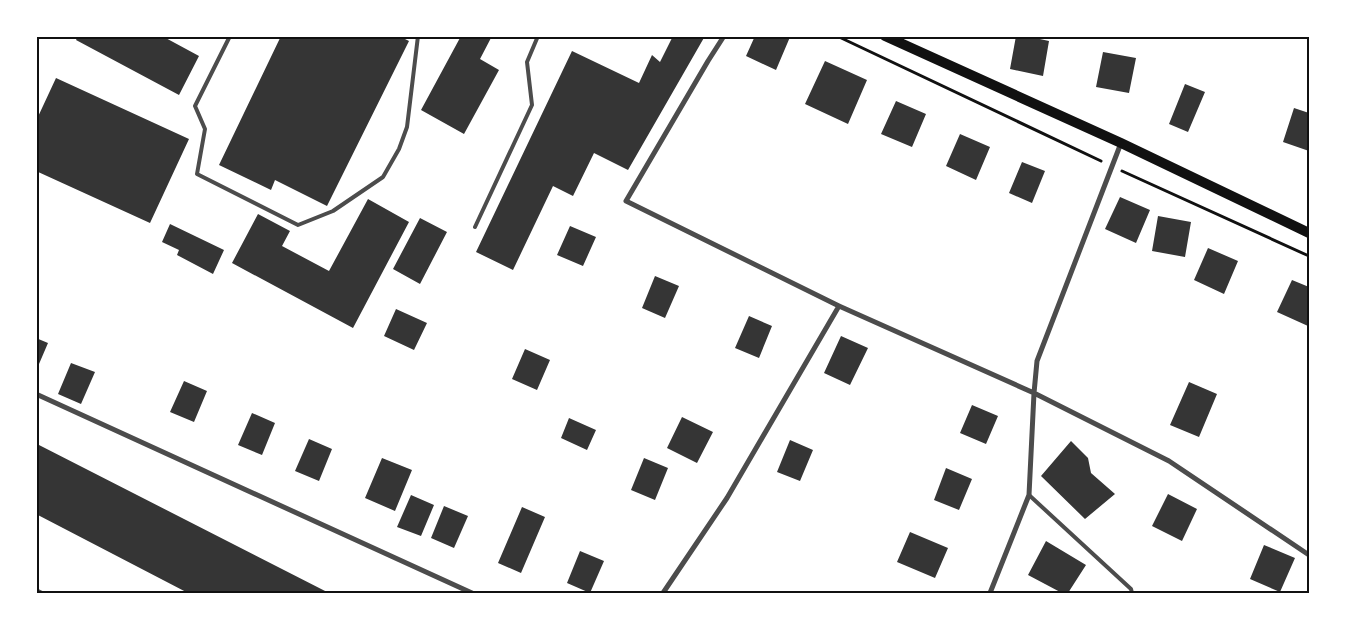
<svg xmlns="http://www.w3.org/2000/svg" width="1345" height="629" font-family="Commissioner,sans-serif">
	<rect width="100%" height="100%" fill="#fff"/>
	<!-- building -->
	<path fill="#353535" d="M78,36H162L199,56L179,95L76,40Z
		M281,36H399L409,41L327,206L275,180L271,190L219,165Z
		M461,36H492L480,59L499,70L464,134L421,110Z
		M673,36H705L628,170L594,153L573,196L553,186L513,270L476,252L572,51L639,83L652,55L660,62Z
		M755,36L790,37L776,70L746,56Z
		M1016,36H1026L1049,41L1043,76L1010,69Z
		M1103,52L1136,58L1129,93L1096,87Z
		M825,61L867,80L848,124L805,104Z
		M56,78L189,139L150,223L36,171V121Z
		M1185,84L1205,92L1188,132L1169,124Z
		M896,101L926,114L912,147L881,134Z
		M1294,108L1309,113V151L1283,142Z
		M960,134L990,147L976,180L946,166Z
		M1022,162L1045,171L1032,203L1009,193Z
		M1120,197L1150,210L1136,243L1105,229Z
		M368,199L409,222L353,328L232,263L258,214L290,231L282,246L329,271Z
		M1158,216L1191,222L1185,257L1152,251Z
		M420,218L447,232L420,284L393,269Z
		M170,224L224,250L213,274L177,255L179,250L162,242Z
		M570,226L596,237L583,266L557,255Z
		M1208,248L1238,261L1224,294L1194,280Z
		M655,276L679,286L665,318L642,308Z
		M1292,280L1309,287V323L1308,326L1277,312Z
		M396,309L427,323L414,350L384,336Z
		M749,316L772,326L759,358L735,348Z
		M841,336L868,348L850,385L824,373Z
		M36,338L48,343L36,371Z
		M525,349L550,360L537,390L512,379Z
		M71,363L95,372L81,404L58,394Z
		M184,381L207,391L194,422L170,412Z
		M1189,382L1217,394L1199,437L1170,425Z
		M972,405L998,416L986,444L960,433Z
		M252,413L275,423L262,455L238,445Z
		M682,417L713,432L697,463L667,448Z
		M569,418L596,430L587,450L561,438Z
		M309,439L332,449L319,481L295,471Z
		M790,440L813,450L800,481L777,472Z
		M1071,441L1088,458L1091,473L1115,494L1085,519L1041,476Z
		M39,445L329,593H188L36,514V451Z
		M382,458L412,470L395,511L365,498Z
		M644,458L668,468L655,500L631,490Z
		M946,468L972,479L959,510L934,500Z
		M1168,494L1197,509L1182,541L1152,526Z
		M411,495L434,505L421,536L397,527Z
		M444,506L468,516L454,548L431,538Z
		M522,507L545,517L521,573L498,563Z
		M910,532L948,548L935,578L897,562Z
		M1046,541L1086,565L1068,593H1062L1028,575Z
		M1264,545L1295,558L1280,592L1250,579Z
		M580,551L604,561L590,593L567,583Z"/>
	<g fill="none" stroke-linecap="round" stroke-linejoin="round">
		<!-- path -->
		<path stroke="#111" stroke-width="3" d="M837,36L1101,161
			M1122,171L1309,256"/>
		<!-- service -->
		<path stroke="#4c4c4c" stroke-width="4" d="M230,36L195,106L205,129L197,174L298,225L333,211L383,177L399,149L407,127L418,36
			M475,227L532,105L527,62L538,36
			M1029,495L1131,589L1132,593
			M36,590L42,593"/>
		<!-- minor -->
		<path stroke="#4c4c4c" stroke-width="5" d="M724,36L708,61L626,201L839,306L1034,393L1037,361L1121,143
			M36,394L472,593
			M663,593L727,498L839,306
			M990,593L1029,495L1034,393L1169,461L1309,555"/>
		<!-- secondary -->
		<path stroke="#111" stroke-width="10" d="M885,36L1121,143L1309,233"/>
	</g>
	<!-- border -->
	<rect width="1345" height="629" fill="none" stroke="#ffffff" stroke-width="75"/>
	<rect x="38" y="38" width="1270" height="554" fill="none" stroke="#111" stroke-width="2"/>
</svg>
